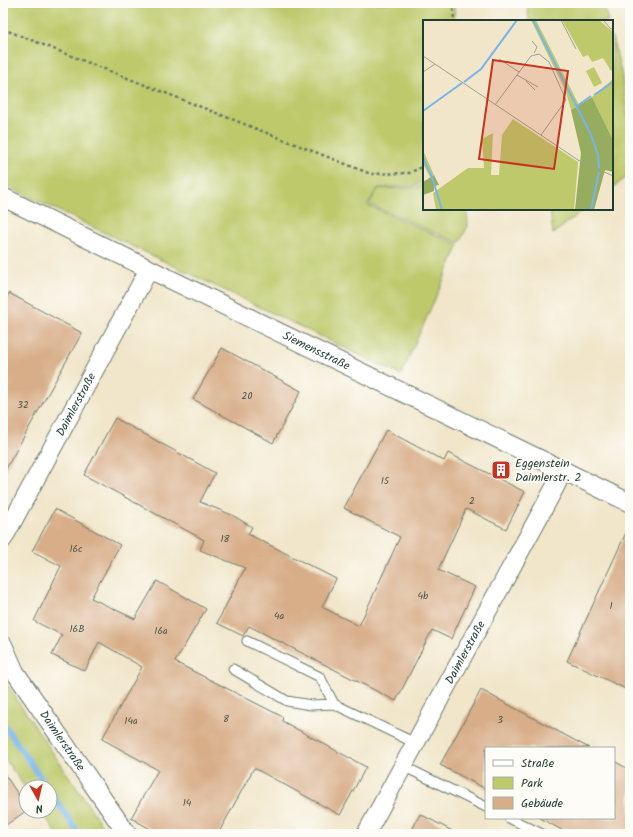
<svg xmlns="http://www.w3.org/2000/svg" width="633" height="837" font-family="Kalam,sans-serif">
	<rect width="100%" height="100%" fill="#fdfcf7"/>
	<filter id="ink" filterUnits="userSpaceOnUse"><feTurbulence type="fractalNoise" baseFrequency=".025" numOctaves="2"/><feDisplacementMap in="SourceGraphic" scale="8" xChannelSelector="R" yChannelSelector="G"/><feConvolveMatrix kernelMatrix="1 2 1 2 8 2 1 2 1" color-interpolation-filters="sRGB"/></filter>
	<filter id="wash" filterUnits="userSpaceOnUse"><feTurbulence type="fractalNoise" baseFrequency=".012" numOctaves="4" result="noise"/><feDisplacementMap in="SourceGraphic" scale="16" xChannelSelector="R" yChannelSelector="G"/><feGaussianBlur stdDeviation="0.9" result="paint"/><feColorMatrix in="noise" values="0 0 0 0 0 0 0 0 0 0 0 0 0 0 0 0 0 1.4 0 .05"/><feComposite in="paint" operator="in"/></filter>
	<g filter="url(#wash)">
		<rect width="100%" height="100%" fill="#f1e6ca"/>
		<!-- green -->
		<path fill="#bdc96b" stroke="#6e8350" d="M3,3H454L455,21H424V181L415,186L378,188L367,205L459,245L401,375L3,184Z
			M527,3H603L608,21H529Z
			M612,37L621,71L630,134V175L612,188Z
			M424,184V209H467L468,226L459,243L369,204L378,189L416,188Z
			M550,209H585L553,234Z
			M3,679L108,834H57L41,811H50V787H26V789L3,756Z"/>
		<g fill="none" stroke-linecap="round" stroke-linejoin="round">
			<!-- stream -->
			<path stroke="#77b5ea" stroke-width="6" d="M3,723L47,787
				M50,791L79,834"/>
		</g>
		<g id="blocks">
			<!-- building -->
			<path fill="#d8ae89" d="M9,293L82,333L3,474V304Z
				M222,348L301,391L273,443L193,399Z
				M115,418L215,473L200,502L232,515L252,527L248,534L336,579L322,607L359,626L400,537L344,508L386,430L444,461L448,453L525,492L506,529L466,509L438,570L475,587L451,639L432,630L396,701L249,626L243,636L217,623L245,568L200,550L204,540L84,475Z
				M55,509L120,545L91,598L135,619L157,581L206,609L175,662L283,717L282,721L366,767L340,815L254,768L218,834H159L131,818L158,770L102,739L142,667L99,642L85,671L52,655L62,635L34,621L61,566L32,551Z
				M630,524V691L567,661Z
				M481,690L589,748H486V789L440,765Z
				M614,761L630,770V834H569L540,818H614Z
				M3,772L26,806V811L3,827Z
				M420,814L458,834H410Z"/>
		</g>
	</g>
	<g filter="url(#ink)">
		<use href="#blocks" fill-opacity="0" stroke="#687868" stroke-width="1"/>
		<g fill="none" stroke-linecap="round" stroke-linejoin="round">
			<defs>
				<path id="service" d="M247,641L320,677L334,704
					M233,669L287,701L311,705L334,704L415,743
					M403,766L486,807
					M509,818L542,834"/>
				<g id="minor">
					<path id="s1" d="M3,197L149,269L630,503"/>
					<path id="s2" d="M3,539L149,269"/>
					<path id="s3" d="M3,645L15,672L127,834"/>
					<path id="s4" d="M366,834L555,487L563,470"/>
				</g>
			</defs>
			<!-- service casing -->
			<use href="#service" stroke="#687868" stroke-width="11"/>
			<!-- minor casing -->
			<use href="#minor" stroke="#687868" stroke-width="20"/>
			<!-- path -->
			<path stroke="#687868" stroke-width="2.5" stroke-dasharray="3 3" stroke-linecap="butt" d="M453,3L454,21
				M3,29L371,174L409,173L424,166"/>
			<!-- service -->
			<use href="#service" stroke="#fff" stroke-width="9"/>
			<!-- minor -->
			<use href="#minor" stroke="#fff" stroke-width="18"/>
		</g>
	</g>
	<!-- icons -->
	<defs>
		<symbol id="building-square" viewBox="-11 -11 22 22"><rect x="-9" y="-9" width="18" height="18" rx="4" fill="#c8321e" stroke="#fdfcf7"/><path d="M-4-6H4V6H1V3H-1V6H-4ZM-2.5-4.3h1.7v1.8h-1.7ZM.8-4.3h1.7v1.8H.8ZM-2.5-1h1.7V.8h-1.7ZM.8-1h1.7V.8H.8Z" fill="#fff"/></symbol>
	</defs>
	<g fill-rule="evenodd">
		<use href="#building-square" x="490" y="459" width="22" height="22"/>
	</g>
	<g text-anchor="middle" stroke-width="4" stroke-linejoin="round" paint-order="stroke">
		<!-- number labels -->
		<g font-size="10" fill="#4d5949">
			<text x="247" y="399">20</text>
			<text x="23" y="408">32</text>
			<text x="385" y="484">15</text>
			<text x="472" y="504">2</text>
			<text x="225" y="542">18</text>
			<text x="76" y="552">16c</text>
			<text x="423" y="599">4b</text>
			<text x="611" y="609">1</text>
			<text x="279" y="619">4a</text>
			<text x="77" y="632">16B</text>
			<text x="161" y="634">16a</text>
			<text x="226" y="722">8</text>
			<text x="500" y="723">3</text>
			<text x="131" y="724">14a</text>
			<text x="187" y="806">14</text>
		</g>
		<!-- street labels -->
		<g font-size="12" fill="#1f3d34" stroke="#fdfcf7">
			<text dy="4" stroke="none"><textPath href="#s1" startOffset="349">Siemensstraße</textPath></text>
			<text dy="4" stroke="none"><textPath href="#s2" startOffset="153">Daimlerstraße</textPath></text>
			<text dy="4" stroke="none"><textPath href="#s4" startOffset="207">Daimlerstraße</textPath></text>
			<text dy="4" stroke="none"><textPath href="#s3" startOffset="113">Daimlerstraße</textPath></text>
		</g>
		<!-- poi labels -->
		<g font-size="12" fill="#1f3d34" stroke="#fdfcf7" text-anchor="start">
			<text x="515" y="467">Eggenstein<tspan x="515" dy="14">Daimlerstr. 2</tspan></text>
		</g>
	</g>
	<!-- overview -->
	<g transform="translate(423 20)">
		<rect width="190" height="190" fill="#f1e6ca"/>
		<path d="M108,0H113L156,85L148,90L143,72ZM139,0H176L190,12V50L188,51L180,38L169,42L165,35L160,37ZM171,47L179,63L171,67L163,51ZM190,59L189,63L190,120L169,77ZM90,99L155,142L151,190H13L10,173L45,148H61L59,119L70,113L68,155H76L79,115ZM0,130L11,155L7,157L0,144Z" fill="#bdc96b"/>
		<path d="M169,77L190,120V152L182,150L171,190H152L158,133L148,90ZM11,155L16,165L11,166V171L0,175V162Z" fill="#96ad5f"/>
		<path fill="none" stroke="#77b5ea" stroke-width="2" d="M110,0L168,115L175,135L176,148M41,62L58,49L94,0M171,75L190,62M154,86L168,76M0,91L39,63M0,138L9,157L19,190M168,190L176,152"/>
		<path fill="none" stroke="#9da28e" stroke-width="1" d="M138,0L153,29M180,0L188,9L190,8M109,21L114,27L111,33M0,36L155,140L190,156M76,39L96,52M0,52L12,44M94,55L115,67M103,61L112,70M72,85L108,36L116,34L126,42L143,80L118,115"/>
		<path fill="#c8321e" fill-opacity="0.15" stroke="#c8321e" stroke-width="2" d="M70,40L145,51L131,149L56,139Z"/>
		<rect width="190" height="190" fill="none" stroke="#1f3d34" stroke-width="2"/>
	</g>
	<!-- margin -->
	<rect width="633" height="837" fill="none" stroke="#fdfcf7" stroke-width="16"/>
	<!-- legend -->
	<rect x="485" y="747" width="130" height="72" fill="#fdfcf7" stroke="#a4b0a9"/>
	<rect x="493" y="760" width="20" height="6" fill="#ffffff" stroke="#a4b0a9"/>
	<text x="521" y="767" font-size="12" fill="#1f3d34">Straße</text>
	<rect x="493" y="777" width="20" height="12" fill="#bdc96b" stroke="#a4b0a9"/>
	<text x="521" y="787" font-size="12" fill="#1f3d34">Park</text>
	<rect x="493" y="797" width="20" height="12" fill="#d8ae89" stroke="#a4b0a9"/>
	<text x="521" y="807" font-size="12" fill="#1f3d34">Gebäude</text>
	<!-- north arrow -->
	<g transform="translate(38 799) rotate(172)"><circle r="19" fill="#fdfcf7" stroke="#a4b0a9"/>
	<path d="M0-3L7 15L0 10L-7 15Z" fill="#c8321e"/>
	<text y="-6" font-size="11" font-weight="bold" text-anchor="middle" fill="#1f3d34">N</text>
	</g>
</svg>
